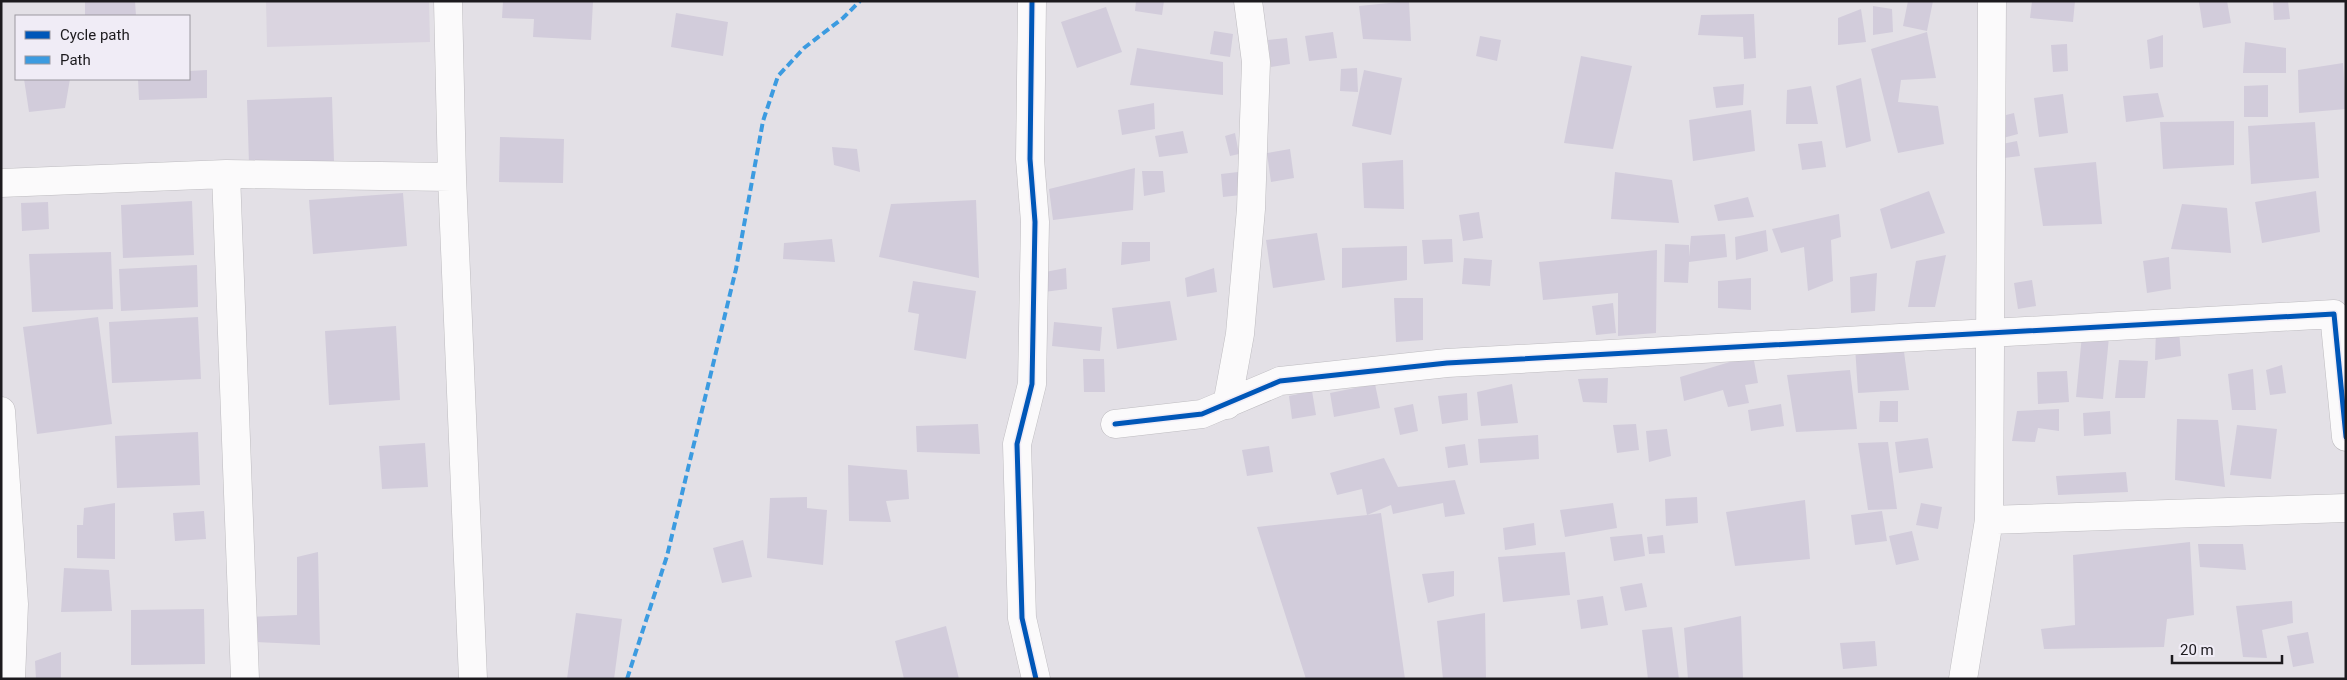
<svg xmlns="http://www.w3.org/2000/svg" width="2347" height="680" font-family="Roboto,sans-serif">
	<rect width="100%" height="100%" fill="#e3e0e6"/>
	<!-- built -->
	<path fill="#dad4e0" d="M266,1H429L430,42L267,47Z"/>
	<!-- building -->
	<path fill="#d2ccdb" d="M85,1H135L136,16H85Z
		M503,1H593L591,40L533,37L534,19L502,18Z
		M1136,1H1164L1162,15L1135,11Z
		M1409,1L1411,41L1363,39L1359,6Z
		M1908,1H1933L1927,31L1903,26Z
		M2032,1H2075L2073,22L2030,18Z
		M2205,1H2227L2231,23L2203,28L2199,2Z
		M2288,1L2290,19L2274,20L2273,2Z
		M1873,6L1892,9L1893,32L1873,35Z
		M1106,7L1122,52L1077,68L1061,22Z
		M1861,9L1866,42L1838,45V18Z
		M676,13L728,22L723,56L671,47Z
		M1754,14L1756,58L1744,59L1743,37L1698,35L1701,15Z
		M1214,31L1233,34L1230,57L1210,54Z
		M1333,32L1337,58L1309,61L1305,36Z
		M1927,32L1936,78L1901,80L1898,102L1938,106L1944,144L1898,153L1871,49Z
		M2163,35V67L2150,69L2147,40Z
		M1480,36L1501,40L1497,61L1476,56Z
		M1287,38L1290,64L1271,67L1268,40Z
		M2245,42L2286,48V73H2243Z
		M2067,44L2068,71L2053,72L2051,45Z
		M1137,48L1223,62V95L1130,85Z
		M1581,56L1632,66L1613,149L1564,143Z
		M2343,63L2346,109L2299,113L2298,70Z
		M1357,68L1358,92L1340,91L1341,69Z
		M207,70V98L139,100L138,79H189V71Z
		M1364,70L1402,78L1391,135L1352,126Z
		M1861,78L1871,141L1846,148L1836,86Z
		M24,79H70L65,108L29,112Z
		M1744,84L1743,105L1716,108L1713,87Z
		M2268,85V117H2244V86Z
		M1811,86L1818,124H1786L1787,90Z
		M2158,93L2164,117L2126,122L2123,96Z
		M2063,94L2068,133L2039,137L2034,98Z
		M332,97L334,162L249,164L247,100Z
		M1154,103L1155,129L1122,135L1118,110Z
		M1751,110L1755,151L1693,161L1689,120Z
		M2014,113L2018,134L2003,138L1998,117Z
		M2234,121V165L2163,169L2160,122Z
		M2315,122L2319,178L2251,184L2248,126Z
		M1183,131L1188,153L1159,157L1155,136Z
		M1235,133L1239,154L1230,156L1225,136Z
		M500,137L564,139L563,183L499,182Z
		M1822,141L1826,167L1802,170L1798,144Z
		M2017,141L2020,156L2004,158L2002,144Z
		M832,147L857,149L860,172L834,165Z
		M1290,149L1294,178L1271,182L1267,153Z
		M1403,160L1404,209L1364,208L1362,163Z
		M2096,162L2102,224L2043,226L2034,168Z
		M1135,168L1133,210L1053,220L1049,189Z
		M1142,171H1163L1165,192L1144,196Z
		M1238,172L1241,195L1223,197L1221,174Z
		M1615,172L1672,180L1679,223L1611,219Z
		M1929,191L1945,233L1891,249L1880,209Z
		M2316,191L2320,232L2262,243L2255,202Z
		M403,193L407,246L313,254L309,200Z
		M1748,197L1754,217L1718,221L1714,205Z
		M976,200L979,278L879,257L891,204Z
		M192,201L194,255L123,258L121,205Z
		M48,202L49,229L22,231L21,203Z
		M2182,204L2227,208L2231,253L2171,249Z
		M1479,212L1483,238L1463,241L1459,215Z
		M1839,214L1841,237L1831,240L1833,281L1808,291L1804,247L1781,253L1772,229Z
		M1766,230L1768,251L1736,260L1735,237Z
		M1317,233L1325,280L1273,288L1266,240Z
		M1725,234L1727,257L1689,262L1688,283L1664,282L1665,244L1689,245V257L1691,236Z
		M832,239L835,262L783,259L784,243Z
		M1452,239L1453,262L1424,264L1422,240Z
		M1122,242H1150V261L1121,265Z
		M1407,246V280L1342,288V248Z
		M1657,250L1656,333L1618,336V293L1543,300L1539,262Z
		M111,252L113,309L32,312L29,254Z
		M1946,255L1935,307H1908L1916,261Z
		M2169,257L2171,289L2147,293L2143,261Z
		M1464,258L1492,260L1490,286L1462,284Z
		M197,265L198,307L121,311L119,269Z
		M1066,268L1067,289L1044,292L1045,272Z
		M1214,268L1217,292L1187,297L1185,278Z
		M1877,273L1875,311L1851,313L1850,277Z
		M1751,278V310L1718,308V281Z
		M2032,280L2036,306L2018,309L2014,283Z
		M913,281L976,291L966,359L914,350L919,314L908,312Z
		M1394,298H1423V340L1396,342Z
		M1170,301L1177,340L1117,349L1112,308Z
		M1613,303L1616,333L1596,335L1592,306Z
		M98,317L112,424L37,434L23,327Z
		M198,317L201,379L112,383L109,322Z
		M1054,322L1102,327L1100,351L1052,346Z
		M396,326L400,400L329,405L325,331Z
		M2156,330H2179L2181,356L2155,360Z
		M2082,335L2109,337L2103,399L2076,397Z
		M1903,344L1909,390L1858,393L1855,346Z
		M1753,355L1758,383L1745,385L1749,403L1728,407L1723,390L1684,401L1680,377Z
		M1083,359H1104L1105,392H1084Z
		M2119,360L2148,361L2145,398H2115Z
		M2282,365L2286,393L2270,395L2266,370Z
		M2253,369L2256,410H2232L2228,374Z
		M1850,370L1857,429L1796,432L1787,375Z
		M2067,371L2069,402L2038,404L2037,372Z
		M1608,378L1607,403L1583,402L1578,379Z
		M1375,384L1380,408L1334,417L1330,393Z
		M1512,384L1518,423L1481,426L1477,392Z
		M1312,391L1316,415L1292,419L1289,396Z
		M1467,393L1468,420L1442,424L1438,396Z
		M1880,401H1898V422H1879Z
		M1413,404L1418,431L1400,435L1394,408Z
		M1781,404L1784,426L1751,431L1748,410Z
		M2059,409V431L2038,428L2035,442L2012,441L2017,411Z
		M2110,411L2111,434L2084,436L2083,413Z
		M2177,419L2218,420L2225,487L2175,480Z
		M978,424L980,454L917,452L916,426Z
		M1636,424L1639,450L1617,453L1613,425Z
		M2237,425L2277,429L2271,479L2230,475Z
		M1667,429L1671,456L1649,462L1646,431Z
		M198,432L200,485L117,488L115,436Z
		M1538,435L1539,459L1480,463L1478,439Z
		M1928,438L1933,468L1899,473L1895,442Z
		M1888,442L1897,509L1868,510L1858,443Z
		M425,443L428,487L382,489L379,446Z
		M1465,444L1468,465L1448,468L1445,447Z
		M1269,446L1273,472L1247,476L1242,450Z
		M1384,458L1398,487L1455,480L1465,514L1445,517L1443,503L1393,514L1391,505L1367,515L1381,513L1405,679H1306L1257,527L1367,515L1362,489L1337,495L1330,473Z
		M848,465L907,470L909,499L886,501L891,522L849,521Z
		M2126,472L2128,492L2058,495L2056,476Z
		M807,497V508L827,510L823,565L767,558L770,498Z
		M1697,497L1698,523L1666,526L1665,499Z
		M1805,500L1810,559L1735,566L1726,512Z
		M115,503V559L77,558V525H83L84,508Z
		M1613,503L1617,528L1565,537L1560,510Z
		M1921,503L1942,507L1938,529L1916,525Z
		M204,511L206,539L175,541L173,513Z
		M1882,511L1887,541L1855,545L1851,515Z
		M1534,523L1536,545L1505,550L1503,528Z
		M1912,531L1919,560L1896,565L1889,536Z
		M1642,534L1645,556L1614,561L1610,537Z
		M1663,535L1665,553L1649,554L1647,537Z
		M743,540L752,577L722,583L713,548Z
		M2190,542L2194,615L2167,619L2164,647L2044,649L2041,629L2075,625L2073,555Z
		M2198,544H2243L2246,570L2200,567Z
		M318,552L320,645L255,642L250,617L297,615V557Z
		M1565,552L1570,595L1503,602L1498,557Z
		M64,568L109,570L112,611L61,612Z
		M1454,571V596L1428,603L1422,574Z
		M1642,583L1647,607L1625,611L1620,587Z
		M1603,596L1608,625L1581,629L1577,600Z
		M2292,601L2293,623L2262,630L2267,658L2243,657L2236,606Z
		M204,609L205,664L131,665V610Z
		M576,613L622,619L614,679H567Z
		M1485,613L1486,679H1443L1437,621Z
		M1741,616L1743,679H1688L1684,628Z
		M946,626L959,679H904L895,641Z
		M1672,627L1679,679H1648L1642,630Z
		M2308,632L2314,663L2293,667L2287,636Z
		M1875,641L1877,666L1843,669L1840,643Z
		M61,652V679H36L35,661Z"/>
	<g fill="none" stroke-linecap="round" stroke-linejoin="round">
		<defs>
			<path id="street" d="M448,1L452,177L473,679
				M1032,1L1030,159L1035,222L1032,384L1017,444L1022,618L1036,679
				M226,174L245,679
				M1,183L226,174L452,177
				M1227,405L1240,334L1251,209L1256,62L1248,1
				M1,411L14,604L11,679
				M1115,424L1202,414L1280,381L1447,363L2334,314L2346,437
				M1989,520L2346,508
				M1963,679L1989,520L1992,1"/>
		</defs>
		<!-- street casing -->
		<use href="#street" stroke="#bebcc0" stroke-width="29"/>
		<!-- street -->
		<use href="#street" stroke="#fbfafb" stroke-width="28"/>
		<!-- quiet -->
		<path stroke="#3c9be0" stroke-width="4" stroke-dasharray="8 4" stroke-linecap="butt" d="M627,679L667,556L736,269L763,121L778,76L804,48L843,18L860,1"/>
		<defs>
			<path id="cycleway" d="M1032,1L1030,159L1035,222L1032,384L1017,444L1022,618L1036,679
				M1115,424L1202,414L1280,381L1447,363L2334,314L2346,437"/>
		</defs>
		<!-- cycleway casing -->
		<use href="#cycleway" stroke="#f0ecf6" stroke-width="8"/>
		<!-- cycleway -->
		<use href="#cycleway" stroke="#0057b8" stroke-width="5"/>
	</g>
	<!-- border -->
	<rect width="2347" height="680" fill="none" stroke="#1c1a1e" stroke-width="5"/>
	<!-- legend -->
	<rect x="15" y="15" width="175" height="65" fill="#f0ecf6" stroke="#9b98a0"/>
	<rect x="25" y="31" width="25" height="8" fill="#0057b8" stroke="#9b98a0"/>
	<text x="60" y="40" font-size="15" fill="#1c1a1e">Cycle path</text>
	<rect x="25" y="56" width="25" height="8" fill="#3c9be0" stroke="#9b98a0"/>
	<text x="60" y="65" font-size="15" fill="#1c1a1e">Path</text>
	<!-- scale -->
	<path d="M2172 655v8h110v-8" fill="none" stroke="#1c1a1e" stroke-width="2.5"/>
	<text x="2180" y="655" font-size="15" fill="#1c1a1e" stroke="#f0ecf6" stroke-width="4" paint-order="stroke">20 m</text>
</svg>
